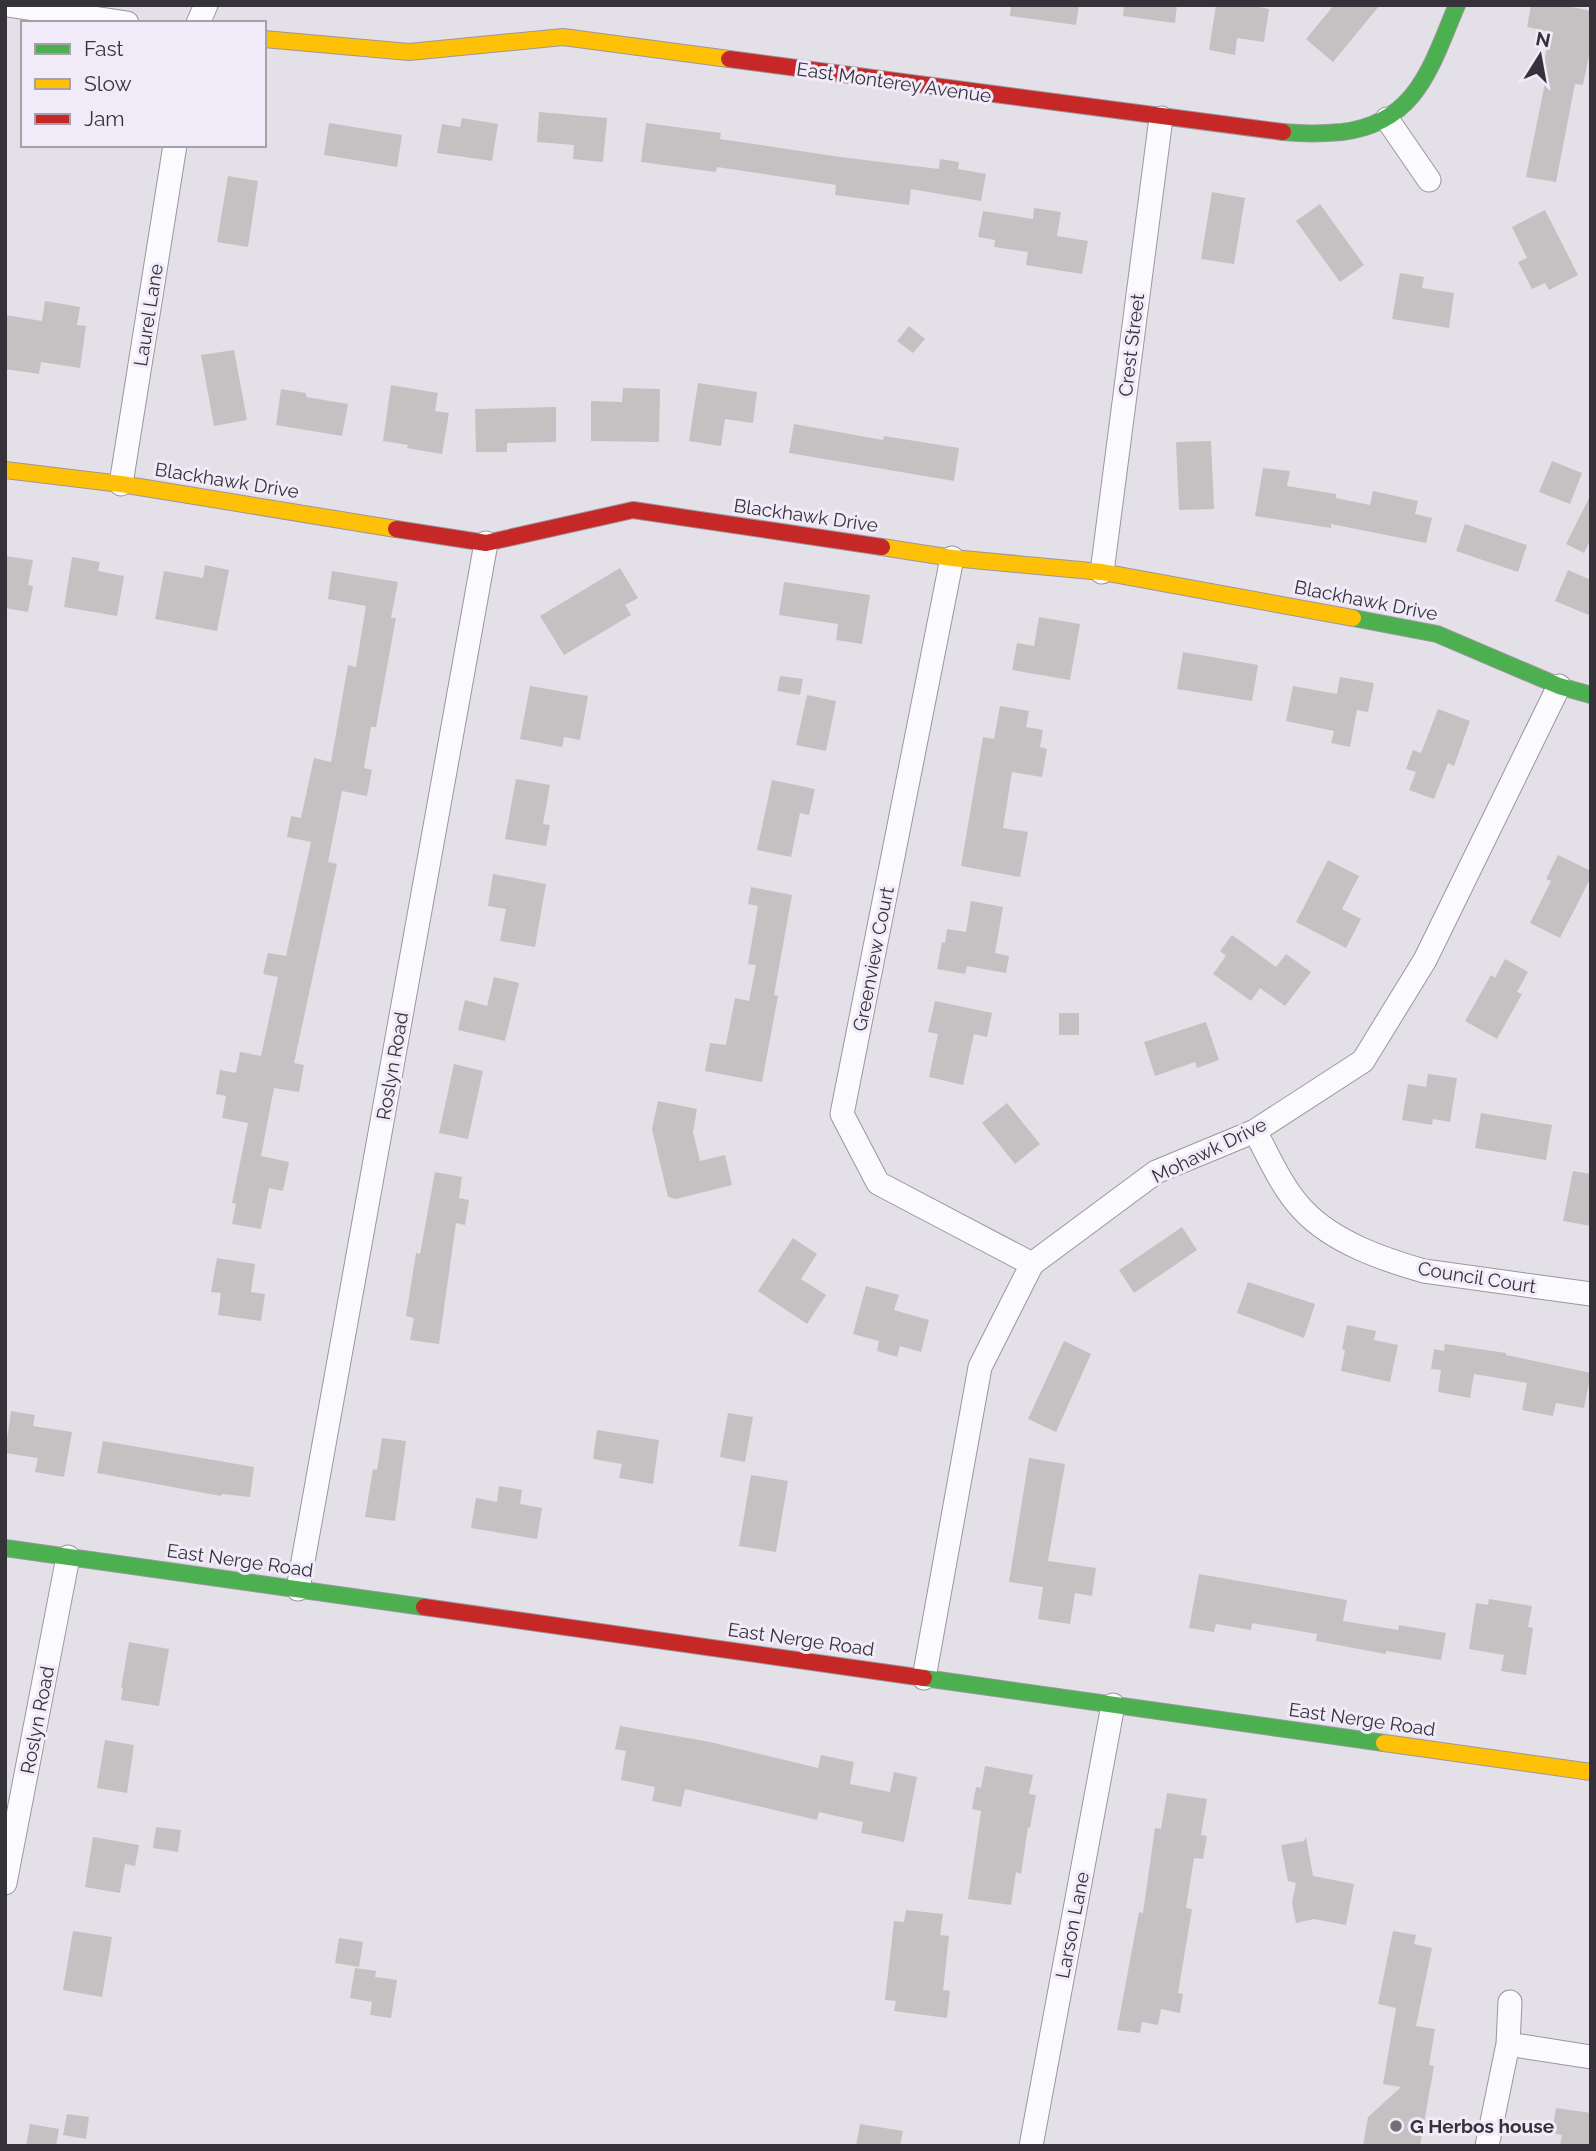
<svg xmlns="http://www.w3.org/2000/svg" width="1596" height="2151" font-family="Raleway,sans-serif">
	<rect width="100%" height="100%" fill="#e4e0e8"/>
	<!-- building -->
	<path fill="#c5c0c2" d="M1011,5H1079L1076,25L1010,16Z
		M1124,5H1177L1175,23L1123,16Z
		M1216,5H1250L1269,9L1264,42L1237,38L1235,55L1209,50Z
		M1334,5H1380L1333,62L1306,39Z
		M1531,5H1562L1591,11V46L1583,85L1575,84L1556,182L1526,177L1546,78L1541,77L1550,32L1527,27Z
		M539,112L607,118L603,162L573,159L574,145L537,142Z
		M462,118L498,124L492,161L437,153L442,124L460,127Z
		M329,123L402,135L397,167L324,155Z
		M646,123L721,133L720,139L840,157L939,169L940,159L959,162L958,169L986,174L981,201L911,189L909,205L835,195L836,185L717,167L716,172L641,162Z
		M228,176L258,181L248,247L217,242Z
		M1212,192L1245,198L1234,264L1201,259Z
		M1320,204L1364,265L1340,282L1296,221Z
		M1034,208L1061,212L1057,236L1088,241L1082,274L1026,265L1028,252L994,247L995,240L978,237L983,211L1033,219Z
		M1545,210L1578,275L1549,290L1545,283L1532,289L1518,262L1527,258L1512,227Z
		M1400,273L1424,277L1422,288L1454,293L1449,328L1392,319Z
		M45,301L80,307L77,325L86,326L80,368L41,362L39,374L5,369V315L42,321Z
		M909,326L925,339L913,353L897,341Z
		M234,350L247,420L214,426L201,355Z
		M698,383L757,392L753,423L725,419L721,446L689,441Z
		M391,385L438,393L435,411L449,413L442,454L407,448L408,445L383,441Z
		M623,388L660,389L659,442L591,441V401L622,402Z
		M281,389L306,393V397L348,404L342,436L276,425Z
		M556,407V442L507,443V452H476L475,409Z
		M794,424L883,440L884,436L959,448L954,481L789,453Z
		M1211,441L1214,509L1179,510L1176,442Z
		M1552,461L1582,473L1570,504L1539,492Z
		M1263,468L1290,471L1287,486L1336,494V498L1370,505L1373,491L1418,501L1415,514L1432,518L1426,543L1331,524V528L1255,516Z
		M1591,494V539L1584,553L1566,544Z
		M1465,524L1527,545L1518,572L1456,551Z
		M5,556L33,560L28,585L33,586L28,612L5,608Z
		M72,557L100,562L98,571L124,576L117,616L64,607Z
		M205,565L229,570L217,631L155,619L164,571L203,578Z
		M620,568L638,598L625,605L631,615L564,655L540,616Z
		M1568,570L1591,580V616L1555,601Z
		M332,571L398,582L391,618H396L376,727H371L364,768L372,770L367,796L342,791L328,862L337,864L294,1063L304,1065L299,1092L274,1088L261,1156L289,1162L283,1191L269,1188L261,1229L232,1224L236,1204L232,1203L248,1123L222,1118L226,1096L216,1094L220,1070L236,1073L240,1052L261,1056L278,977L263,974L268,953L286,956L311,842L287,837L291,816L301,818L314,758L331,762L348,665L356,667L366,606L328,599Z
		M784,582L870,595L862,644L836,640L838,624L779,615Z
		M1039,617L1080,624L1070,680L1012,670L1017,643L1034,646Z
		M1183,652L1258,665L1252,701L1177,689Z
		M780,676L803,679L800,695L777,691Z
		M1340,677L1374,683L1368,712L1357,710L1350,747L1331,743L1334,731L1286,721L1293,686L1337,694Z
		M530,686L588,696L580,740L564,737L562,747L520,739Z
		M807,695L836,701L826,751L796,745Z
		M1000,706L1029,711L1026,727L1043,730L1040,747L1047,749L1042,777L1012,772L1003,828L1028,832L1020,877L961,866L983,737L994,739Z
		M1438,709L1470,721L1454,766L1448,763L1434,799L1409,790L1416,772L1406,769L1413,750L1421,753Z
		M516,779L550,785L543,824L550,825L546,846L505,839Z
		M772,780L815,789L809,815L800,813L791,857L757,850Z
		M1558,855L1591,871V877L1560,938L1530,923L1551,881L1546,879Z
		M1328,860L1359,876L1342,909L1361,919L1346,948L1296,922Z
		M493,874L546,884L535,947L500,941L506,909L488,906Z
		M751,887L792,895L774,995L778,996L762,1082L705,1071L710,1043L726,1045L735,998L749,1001L756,965L748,964L758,906L748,904Z
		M971,901L1003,907L995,953L1009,956L1006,973L967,966L965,974L937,969L942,942L945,943L947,929L966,932Z
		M1232,935L1276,967L1286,954L1311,972L1285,1006L1260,988L1251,1001L1213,974L1226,956L1220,951Z
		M1505,959L1528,972L1517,992L1522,994L1497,1039L1465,1021L1491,975L1495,978Z
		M494,977L519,983L505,1041L458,1030L465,1000L487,1006Z
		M935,1001L992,1013L987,1037L974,1034L963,1085L929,1077L938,1034L928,1032Z
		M1059,1013H1079V1035H1059Z
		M1206,1022L1219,1060L1197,1068L1195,1062L1155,1076L1144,1042Z
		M454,1064L483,1071L468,1139L439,1133Z
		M1428,1074L1457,1078L1450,1122L1433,1119L1432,1125L1402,1120L1408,1084L1426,1087Z
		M658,1101L697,1109L693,1132L700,1161L725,1155L732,1185L676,1199L668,1197L652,1129Z
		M1007,1103L1040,1144L1015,1164L982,1123Z
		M1481,1113L1552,1125L1546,1160L1475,1148Z
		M1573,1171L1591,1174V1226L1563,1221Z
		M435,1172L462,1177L459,1198L469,1200L465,1225L456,1223L439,1344L410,1340L414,1318L406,1316L416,1253L420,1254Z
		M1182,1227L1197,1250L1134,1293L1119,1270Z
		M793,1238L817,1254L801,1279L826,1295L807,1324L758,1291Z
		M217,1258L255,1264L251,1292L265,1294L261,1321L218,1315L221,1293L211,1292Z
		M1248,1282L1315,1304L1304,1338L1237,1313Z
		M866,1286L899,1295L894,1310L929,1320L921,1352L900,1346L897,1357L877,1351L879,1341L853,1334Z
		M1347,1325L1376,1331L1374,1340L1398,1345L1390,1382L1341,1371L1345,1350L1342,1349Z
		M1064,1341L1091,1354L1056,1432L1028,1419Z
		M1445,1344L1506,1353V1355L1591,1373L1584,1408L1556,1403L1553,1416L1522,1410L1527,1383L1474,1374L1470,1398L1438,1392L1441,1370L1431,1369L1434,1349L1444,1351Z
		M11,1411L35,1415L33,1426L72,1432L64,1477L35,1472L38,1458L5,1453Z
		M728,1413L753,1417L745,1462L720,1457Z
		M597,1430L659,1440L653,1484L619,1478L622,1464L593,1459Z
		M382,1438L406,1441L395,1521L365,1517L373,1469L377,1470Z
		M103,1441L254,1467L250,1497L222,1494L221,1496L97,1473Z
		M1029,1458L1065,1464L1048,1561L1096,1568L1092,1596L1075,1593L1070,1624L1038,1619L1043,1587L1009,1582Z
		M751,1475L788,1481L776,1552L739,1546Z
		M499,1486L522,1490L520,1504L542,1508L537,1539L471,1528L476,1498L497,1502Z
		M1199,1574L1347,1600L1343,1621L1398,1630L1399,1625L1446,1633L1441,1660L1386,1651V1654L1316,1641L1317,1634L1252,1623L1251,1630L1216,1624L1214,1632L1189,1628Z
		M1489,1599L1532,1606L1528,1627L1533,1628L1526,1675L1501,1671L1504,1655L1469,1649L1476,1603L1488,1605Z
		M129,1642L169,1649L159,1706L121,1700L123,1688H121Z
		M620,1726L710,1742L818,1768L821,1755L854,1762L850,1784L890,1792L894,1772L917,1777L904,1842L861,1833L863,1822L819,1812L817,1820L685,1789L681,1807L652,1801L655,1787L621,1780L626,1751L615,1749Z
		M105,1740L134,1745L127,1793L97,1788Z
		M985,1766L1033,1775L1029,1794L1036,1795L1030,1828L1028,1827L1021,1874L1016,1872L1011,1905L968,1899L981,1811L972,1809L976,1787L981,1788Z
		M1167,1793L1207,1799L1201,1835L1207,1836L1203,1859L1194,1858L1186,1908L1192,1909L1178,1993L1183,1994L1180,2013L1161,2009L1158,2025L1142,2022L1140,2033L1117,2030L1139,1912L1143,1913L1155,1828L1161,1829Z
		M156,1827L181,1830L178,1852L153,1848Z
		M93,1837L139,1845L135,1866L125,1864L120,1893L85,1887Z
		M1306,1837L1313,1876L1354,1884L1346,1925L1314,1919L1296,1923L1292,1903L1296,1883L1288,1881L1281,1845L1304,1841Z
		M906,1910L943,1914L940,1935L949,1936L943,1990L950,1991L947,2018L894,2011L896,2001L885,2000L894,1921L904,1922Z
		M73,1931L112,1937L102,1997L63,1990Z
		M1393,1931L1416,1935L1414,1944L1432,1948L1416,2026L1435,2029L1429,2065L1434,2066L1420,2146H1363L1368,2117L1401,2087L1383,2084L1396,2008L1378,2004Z
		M339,1938L363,1942L359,1967L335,1963Z
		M355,1968L376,1971L375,1977L397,1980L391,2018L370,2015L372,2002L350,1998Z
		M1556,2108L1591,2113V2146H1560L1562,2135L1552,2133Z
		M67,2114L89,2117L86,2139L63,2135Z
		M30,2124L59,2129L56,2146H26Z
		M860,2124L903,2131L900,2146H856Z"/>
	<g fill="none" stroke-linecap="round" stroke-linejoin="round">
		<defs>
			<path id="street" d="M7,5L127,23
				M198,23L206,5
				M1387,119L1429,180
				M121,484L175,145
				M952,558L842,1114L878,1183L1032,1264
				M1102,572L1161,118
				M1255,1131C1269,1157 1282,1188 1303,1210C1333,1242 1382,1259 1424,1271L1591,1294
				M298,1589L486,543
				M924,1678L980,1367L1032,1264L1156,1172L1255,1131L1363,1061L1425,960L1559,686
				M5,1883L68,1557
				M1508,2044L1510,2002
				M1031,2146L1113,1705
				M1487,2146L1508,2044L1591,2057"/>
			<path id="fast" d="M1283,132C1303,134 1321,134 1342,132C1417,123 1431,66 1457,5
				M1353,618L1437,634L1559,686L1591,695
				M5,1548L424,1607
				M924,1678L1384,1743"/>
			<path id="slow" d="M264,39L409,52L563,37L729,59
				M5,470L121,484L396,529
				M882,547L952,558L1102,572L1353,618
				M1384,1743L1591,1772"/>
			<path id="jam" d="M729,59L1283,132
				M396,529L486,543L633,510L882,547
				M424,1607L924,1678"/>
		</defs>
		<!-- street casing -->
		<use href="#street" stroke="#9a979e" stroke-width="25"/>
		<!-- fast casing -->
		<use href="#fast" stroke="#9a979e" stroke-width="18"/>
		<!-- slow casing -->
		<use href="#slow" stroke="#9a979e" stroke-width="18"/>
		<!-- jam casing -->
		<use href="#jam" stroke="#9a979e" stroke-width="18"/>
		<!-- street -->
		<use href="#street" stroke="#fbfafc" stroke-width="23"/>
		<!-- fast -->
		<use href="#fast" stroke="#4caf50" stroke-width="16"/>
		<!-- slow -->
		<use href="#slow" stroke="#ffc107" stroke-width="16"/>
		<!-- jam -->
		<use href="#jam" stroke="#c62828" stroke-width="16"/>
	</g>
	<!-- markers -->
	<circle fill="#727076" stroke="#f0eaf9" stroke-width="2.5" cx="1396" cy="2126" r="7"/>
	<g text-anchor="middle" stroke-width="6" stroke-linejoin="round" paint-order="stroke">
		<!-- street labels -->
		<g font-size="19" fill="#353339" stroke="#f0eaf9">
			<text transform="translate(894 82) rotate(8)" y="7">East Monterey Avenue</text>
			<text transform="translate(148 315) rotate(-81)" y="7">Laurel Lane</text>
			<text transform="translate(1131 345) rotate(-83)" y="7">Crest Street</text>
			<text transform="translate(227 480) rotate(9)" y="7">Blackhawk Drive</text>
			<text transform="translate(806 515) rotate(8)" y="7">Blackhawk Drive</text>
			<text transform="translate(1366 600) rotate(11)" y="7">Blackhawk Drive</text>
			<text transform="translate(873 959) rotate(-79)" y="7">Greenview Court</text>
			<text transform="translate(392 1066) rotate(-80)" y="7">Roslyn Road</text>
			<text transform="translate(1209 1150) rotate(-26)" y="7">Mohawk Drive</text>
			<text transform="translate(1477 1277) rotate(9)" y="7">Council Court</text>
			<text transform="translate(240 1560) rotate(8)" y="7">East Nerge Road</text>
			<text transform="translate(801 1639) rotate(8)" y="7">East Nerge Road</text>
			<text transform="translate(1362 1719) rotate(8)" y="7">East Nerge Road</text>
			<text transform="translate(37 1720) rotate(-79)" y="7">Roslyn Road</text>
			<text transform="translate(1072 1925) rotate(-79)" y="7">Larson Lane</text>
		</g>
		<!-- poi labels -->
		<g font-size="19" font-weight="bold" fill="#353339" stroke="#f0eaf9" text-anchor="start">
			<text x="1410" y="2133">G Herbos house</text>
		</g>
	</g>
	<!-- border -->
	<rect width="1596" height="2151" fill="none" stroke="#353339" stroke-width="14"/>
	<!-- legend -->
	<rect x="21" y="21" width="245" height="126" fill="#f0eaf9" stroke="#a5a1ac" stroke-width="2"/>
	<rect x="35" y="44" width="35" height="10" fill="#4caf50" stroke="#a5a1ac" stroke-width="2"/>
	<text x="84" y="56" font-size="21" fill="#353339">Fast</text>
	<rect x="35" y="79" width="35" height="10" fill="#ffc107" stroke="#a5a1ac" stroke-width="2"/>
	<text x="84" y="91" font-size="21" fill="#353339">Slow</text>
	<rect x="35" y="114" width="35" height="10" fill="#c62828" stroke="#a5a1ac" stroke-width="2"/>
	<text x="84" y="126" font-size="21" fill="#353339">Jam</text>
	<!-- north arrow -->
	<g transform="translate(1540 56) rotate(11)" stroke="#f0eaf9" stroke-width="5" paint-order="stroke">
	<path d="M0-5L12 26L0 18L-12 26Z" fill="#353339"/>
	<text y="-10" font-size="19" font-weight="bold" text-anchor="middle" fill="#353339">N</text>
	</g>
</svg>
